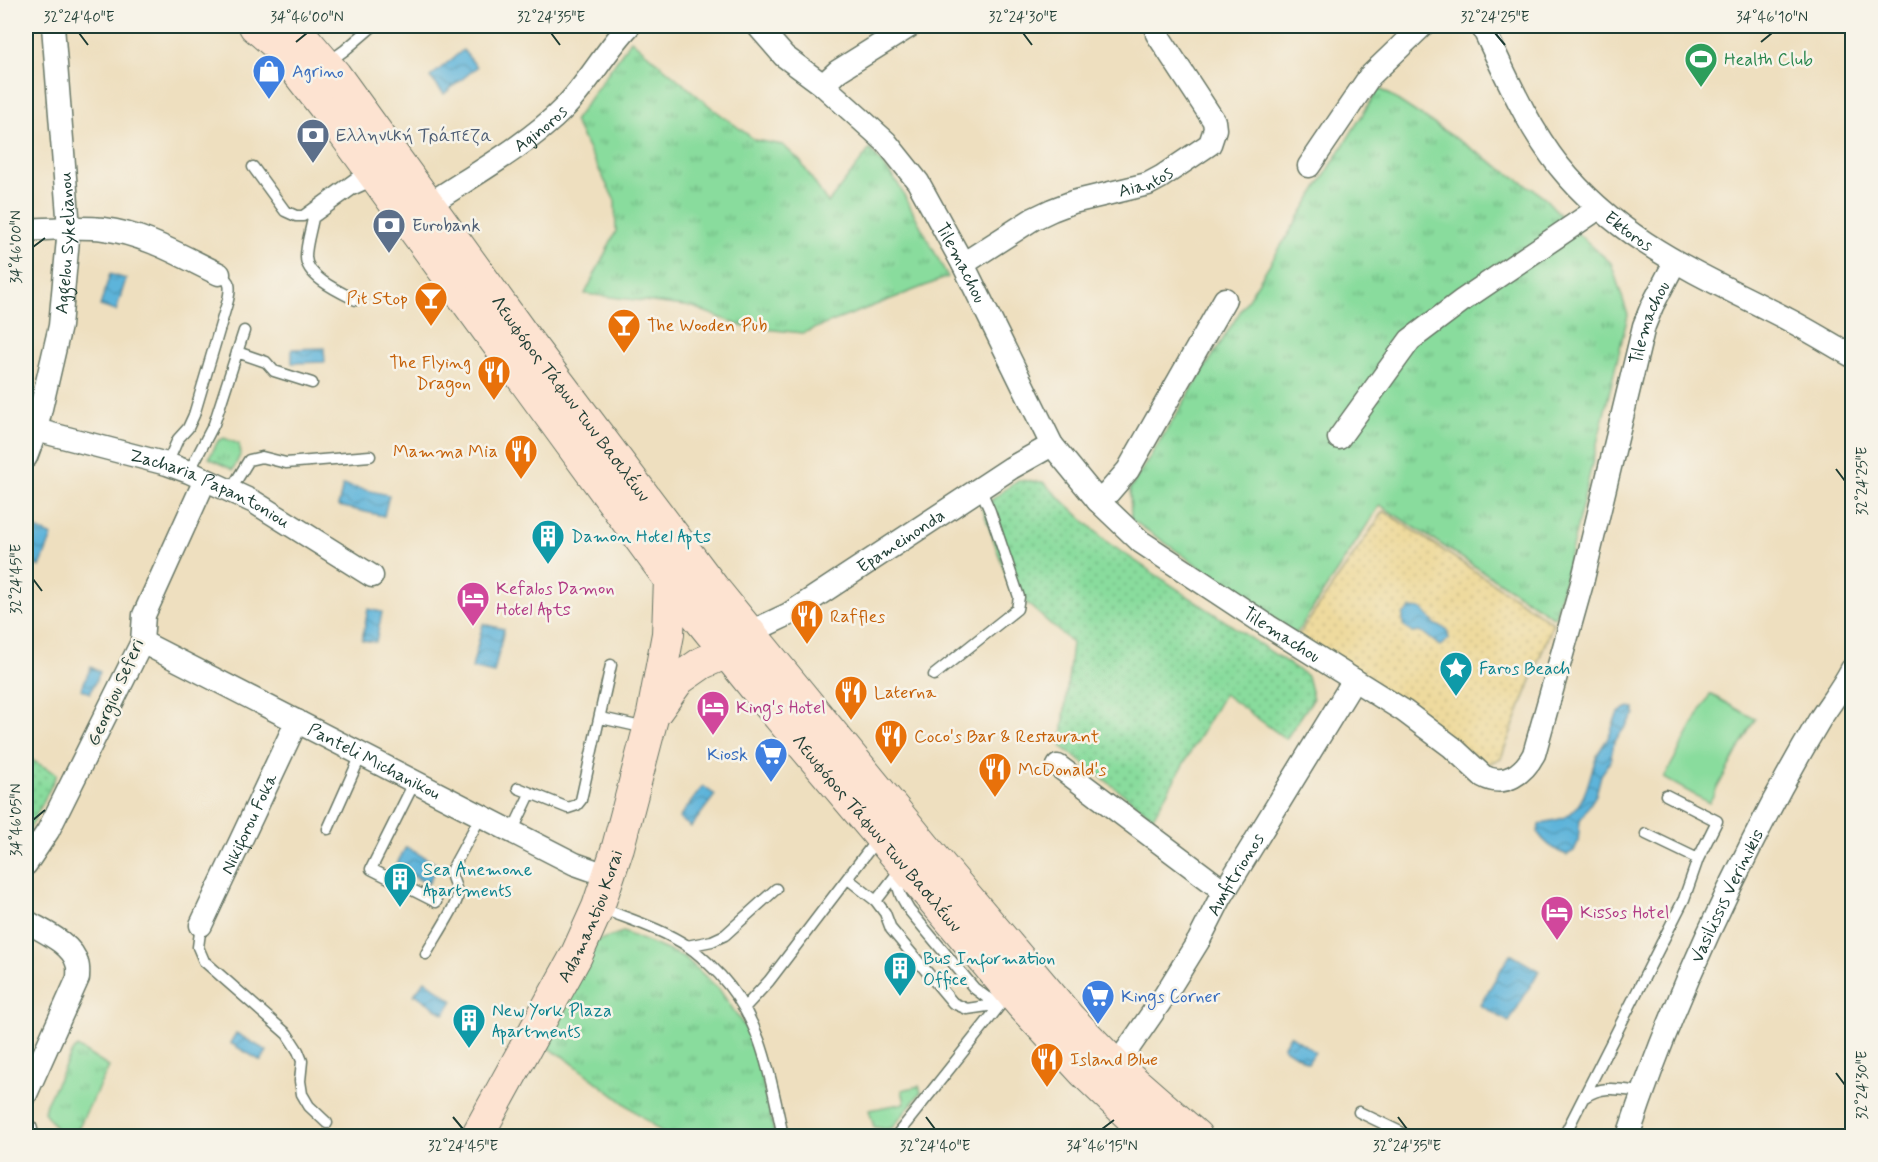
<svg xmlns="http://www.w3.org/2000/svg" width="1878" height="1162" font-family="Mynerve,sans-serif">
	<defs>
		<pattern id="grass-tufts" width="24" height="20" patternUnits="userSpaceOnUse" patternTransform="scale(1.5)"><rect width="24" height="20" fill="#89dc9d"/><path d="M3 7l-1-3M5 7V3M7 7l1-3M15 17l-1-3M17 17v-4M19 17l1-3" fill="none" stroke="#6fb481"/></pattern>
		<pattern id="sand-dots" width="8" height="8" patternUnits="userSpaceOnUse" patternTransform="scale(1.5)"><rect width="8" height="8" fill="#eeda9e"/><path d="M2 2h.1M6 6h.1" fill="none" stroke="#ccbc89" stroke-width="1.8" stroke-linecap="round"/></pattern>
		<pattern id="park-dots" width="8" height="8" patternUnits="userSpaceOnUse" patternTransform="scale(1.5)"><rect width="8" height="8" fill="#89dc9d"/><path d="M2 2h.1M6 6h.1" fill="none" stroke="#6fb481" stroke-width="1.8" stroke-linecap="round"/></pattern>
		<pattern id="water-waves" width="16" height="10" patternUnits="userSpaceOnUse" patternTransform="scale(1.5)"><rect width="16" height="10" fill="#5db4da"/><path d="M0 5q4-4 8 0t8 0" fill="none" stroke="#4c94b2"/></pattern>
	</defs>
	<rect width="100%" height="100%" fill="#f7f3e8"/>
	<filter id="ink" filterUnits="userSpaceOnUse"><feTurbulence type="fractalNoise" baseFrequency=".0167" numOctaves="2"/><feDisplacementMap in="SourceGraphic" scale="12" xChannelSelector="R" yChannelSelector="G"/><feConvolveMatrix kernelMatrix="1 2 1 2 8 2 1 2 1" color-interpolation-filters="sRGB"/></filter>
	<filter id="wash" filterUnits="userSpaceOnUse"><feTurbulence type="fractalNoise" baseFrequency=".008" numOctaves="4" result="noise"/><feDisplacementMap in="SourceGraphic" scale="24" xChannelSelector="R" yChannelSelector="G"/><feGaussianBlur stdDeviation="1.35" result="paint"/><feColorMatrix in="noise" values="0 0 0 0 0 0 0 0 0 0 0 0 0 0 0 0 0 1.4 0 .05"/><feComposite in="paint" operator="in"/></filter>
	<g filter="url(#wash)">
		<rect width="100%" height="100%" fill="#eedfbf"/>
		<!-- grass -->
		<path fill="url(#grass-tufts)" stroke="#548c68" stroke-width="1.5" d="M631,40L712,108L755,140L783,145L800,161L828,203L870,149L898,184L948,277L803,333L744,327L693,307L585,294L616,231L615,201L574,121Z
			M1379,88L1542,195L1576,232L1611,263L1628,315L1555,618L1380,505L1296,634L1131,519L1130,489Z
			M224,438L239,444L241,453L233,470L209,458L218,441Z
			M623,932L684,957L719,989L752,1037L775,1136H667L564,1057L542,1045L596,941Z
			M77,1047L109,1067L74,1136H62L44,1112L46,1104L72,1052Z"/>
		<!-- sand -->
		<path fill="url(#sand-dots)" stroke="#868c69" stroke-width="1.5" d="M1384,511L1553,623L1501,758L1488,764L1479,761L1298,636Z"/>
		<!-- park -->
		<path fill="url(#park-dots)" stroke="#548c68" stroke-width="1.5" d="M1018,480L1043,482L1107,542L1307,676L1313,699L1286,739L1224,694L1153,817L1061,746L1072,643L1011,589L982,507Z
			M26,757L57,774L26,836Z"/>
		<!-- garden -->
		<path fill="#89dc9d" stroke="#548c68" stroke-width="1.5" d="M1710,694L1755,719L1709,803L1664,778Z
			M919,1086L921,1092L893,1127L886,1129L874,1127L869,1110L905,1103L902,1090Z"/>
		<!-- water -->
		<path fill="url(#water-waves)" stroke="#3e7887" stroke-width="1.5" d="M463,50L477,67L444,94L430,77Z
			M110,274L126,279L116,311L100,306Z
			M324,348L325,362L292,363V349Z
			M343,485L389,495L384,516L338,506Z
			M36,529L52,536L40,567L26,561Z
			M1411,608L1422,609L1436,625L1447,629L1449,639L1440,646L1422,632L1412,633L1403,625V615Z
			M368,609L382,612L376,642L362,640Z
			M483,624L504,629L494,673L472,668Z
			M91,667L100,672L90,693L81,689Z
			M1630,707L1635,709V714L1614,742L1610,762L1601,775L1596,795L1580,820L1578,842L1574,851L1567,855C1554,850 1545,844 1538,833L1539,825C1554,817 1562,824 1576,808C1588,794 1590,772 1597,756C1600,749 1605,743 1609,736C1616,721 1612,713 1630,707Z
			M703,786L715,795L691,827L679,818Z
			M406,847L438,865L428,884L395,867Z
			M1510,954L1539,971L1509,1022L1480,1005Z
			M425,980L453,1001L444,1014L415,994L413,996Z
			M236,1033L267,1051L261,1061L230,1043Z
			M1290,1035L1315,1052L1308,1063L1283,1047Z"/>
	</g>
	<g filter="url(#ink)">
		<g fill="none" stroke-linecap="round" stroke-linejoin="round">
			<defs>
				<path id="lane" d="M327,63L345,50L373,26
					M253,167L285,211L296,216H303L366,170
					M356,300C340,292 306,277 306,257C306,244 311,230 313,218L352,190L374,180
					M237,352L266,362L274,371L312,383
					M167,464L178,439L188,428L194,415L228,300C231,287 231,281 219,274
					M189,472L214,424L244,331
					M230,491L249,460L262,457L286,463L370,456
					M934,675L1017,609L1019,597L990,511L980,488
					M601,718L646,728
					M415,781L371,869L436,902
					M518,788L568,808L577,805L581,800L611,665
					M328,829L361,755
					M512,832L530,794
					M1646,834L1698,859
					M895,878L901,896L909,910L974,988L986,997L1001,1004
					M848,879L876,901L885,913L891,929L953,1003L967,1009L1001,1004
					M876,901L896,875
					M601,908C631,920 662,929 689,947C701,955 710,965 720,975C763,1022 770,1077 783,1136
					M201,925L198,947L204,961L287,1034L298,1051L302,1061L300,1081L302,1094L309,1106L327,1123
					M687,946L712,941L725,935L776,889
					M426,954C432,943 455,908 457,899C459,888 451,880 451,871L481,816
					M745,1007L769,981L878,838
					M1585,1097C1603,1084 1622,1090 1642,1092
					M1359,1112L1409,1136
					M896,1136L1001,1004
					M1564,1136L1684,899L1698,859L1717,821L1666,795"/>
				<g id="street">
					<path id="s1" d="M758,26L784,56L823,85L886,142L918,182L963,264L1052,445L1098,501L1141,542L1268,626L1404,711L1452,747L1483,776C1505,788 1524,773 1534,754L1582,583L1644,326L1652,306L1675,262"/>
					<path id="s2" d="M1482,26C1505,73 1526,124 1559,166C1622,244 1703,275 1789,320C1810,331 1831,344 1852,356"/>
					<path d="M823,85L838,71L910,26"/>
					<path d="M1309,166L1370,76L1422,26"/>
					<path id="s3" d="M428,205C470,177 529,144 563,109C588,84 605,51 629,26"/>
					<path d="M26,230C51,229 78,226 104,229C145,234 183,257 219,274"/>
					<path id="s4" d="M963,264L1033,219L1052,210L1073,202L1148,184L1161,177L1210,144L1215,129L1214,121L1157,34"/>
					<path id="s5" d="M36,430L167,464L189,472L254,502L372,576"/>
					<path d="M1339,438L1410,340L1463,300L1599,208"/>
					<path id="s6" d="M26,457L36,430L60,326L69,228L53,26"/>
					<path d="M1098,501L1109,492L1128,470L1225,299"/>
					<path id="s7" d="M749,633L789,614L1011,468L1052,445"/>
					<path id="s8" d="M142,642L575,864L609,876"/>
					<path d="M1058,766L1224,891"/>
					<path d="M26,864L48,831L142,642L144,615L205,480"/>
					<path d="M26,921C42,931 72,943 77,963C79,968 78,974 78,978L26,1094"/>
					<path id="s9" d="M201,925L297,721"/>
					<path id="s10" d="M1116,1066L1165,995L1199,940L1221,897L1354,680"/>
					<path d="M26,1130L27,1136"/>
					<path id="s11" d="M1628,1136C1661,1036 1704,937 1752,843C1773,801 1796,759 1820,719C1831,702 1843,687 1852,669"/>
				</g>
				<g id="secondary">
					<path id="s12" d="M255,26L275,43L324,106L690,607L761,695L1022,1005L1084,1072L1151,1136"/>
					<path id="s13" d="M293,26L335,75L527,341L713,588L928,851L1070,1019L1116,1066L1196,1136"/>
					<path d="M656,711L679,679L702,663L727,652L742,639"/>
					<path id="s14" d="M477,1136L576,956L598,907L618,847L653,714L668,634L670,579"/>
				</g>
			</defs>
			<!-- lane casing -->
			<use href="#lane" stroke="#677665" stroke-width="13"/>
			<!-- street casing -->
			<use href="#street" stroke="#677665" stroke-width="25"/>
			<!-- secondary casing -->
			<use href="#secondary" stroke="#677665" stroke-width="34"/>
			<!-- lane -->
			<use href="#lane" stroke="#fff" stroke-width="10"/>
			<!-- street -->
			<use href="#street" stroke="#fff" stroke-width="22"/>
			<!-- secondary -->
			<use href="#secondary" stroke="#fde3d1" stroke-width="32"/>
		</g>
	</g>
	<!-- ticks -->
	<path fill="none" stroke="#1f3d34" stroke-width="2" d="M79,33L88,45M551,33L560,45M1023,33L1032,45M1495,33L1505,45M296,42L307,33M1761,42L1772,33M33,247L45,238M1836,469L1845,481M33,579L42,591M33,820L45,810M1836,1073L1845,1085M453,1117L463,1129M926,1117L935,1129M1398,1117L1407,1129M1102,1129L1114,1120"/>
	<!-- icons -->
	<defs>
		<symbol id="stadium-pin" viewBox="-11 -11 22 30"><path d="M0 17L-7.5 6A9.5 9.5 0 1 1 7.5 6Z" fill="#2e9e5b" stroke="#f7f3e8"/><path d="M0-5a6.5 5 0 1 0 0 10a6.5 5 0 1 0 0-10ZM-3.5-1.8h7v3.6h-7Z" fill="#fff"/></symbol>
		<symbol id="shop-pin" viewBox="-11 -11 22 30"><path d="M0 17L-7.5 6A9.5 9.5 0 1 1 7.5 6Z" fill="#3f7fe0" stroke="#f7f3e8"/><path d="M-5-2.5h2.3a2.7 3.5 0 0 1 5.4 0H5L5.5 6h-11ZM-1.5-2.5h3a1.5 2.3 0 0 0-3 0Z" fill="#fff"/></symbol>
		<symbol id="bank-pin" viewBox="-11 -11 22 30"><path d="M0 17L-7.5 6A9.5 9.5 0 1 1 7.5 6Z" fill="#5c6f8a" stroke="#f7f3e8"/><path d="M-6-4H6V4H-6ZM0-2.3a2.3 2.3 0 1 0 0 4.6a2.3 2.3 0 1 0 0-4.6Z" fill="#fff"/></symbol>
		<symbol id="bar-pin" viewBox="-11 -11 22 30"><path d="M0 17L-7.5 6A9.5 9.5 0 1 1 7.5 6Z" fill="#e8710a" stroke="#f7f3e8"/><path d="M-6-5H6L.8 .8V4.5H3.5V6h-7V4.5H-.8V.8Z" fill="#fff"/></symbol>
		<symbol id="restaurant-pin" viewBox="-11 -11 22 30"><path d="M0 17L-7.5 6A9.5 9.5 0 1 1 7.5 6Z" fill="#e8710a" stroke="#f7f3e8"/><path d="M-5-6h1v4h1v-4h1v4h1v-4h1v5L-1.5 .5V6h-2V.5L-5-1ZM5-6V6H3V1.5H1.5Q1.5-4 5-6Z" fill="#fff"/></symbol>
		<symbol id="building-pin" viewBox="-11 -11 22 30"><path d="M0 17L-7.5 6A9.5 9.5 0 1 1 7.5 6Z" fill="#0f9aa8" stroke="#f7f3e8"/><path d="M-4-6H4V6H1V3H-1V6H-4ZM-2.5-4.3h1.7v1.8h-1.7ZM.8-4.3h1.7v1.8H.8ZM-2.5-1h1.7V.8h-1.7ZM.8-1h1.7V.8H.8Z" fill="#fff"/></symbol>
		<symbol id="hotel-pin" viewBox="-11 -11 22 30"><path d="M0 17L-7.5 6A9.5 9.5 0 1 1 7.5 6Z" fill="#d1479c" stroke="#f7f3e8"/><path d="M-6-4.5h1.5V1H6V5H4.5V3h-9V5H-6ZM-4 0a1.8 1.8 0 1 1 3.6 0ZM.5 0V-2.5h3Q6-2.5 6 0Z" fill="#fff"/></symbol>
		<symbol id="sight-pin" viewBox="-11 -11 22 30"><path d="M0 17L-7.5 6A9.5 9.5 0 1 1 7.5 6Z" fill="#0f9aa8" stroke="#f7f3e8"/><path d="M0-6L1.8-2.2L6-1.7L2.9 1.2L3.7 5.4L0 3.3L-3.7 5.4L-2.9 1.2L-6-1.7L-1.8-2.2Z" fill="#fff"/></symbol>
		<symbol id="supermarket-pin" viewBox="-11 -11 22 30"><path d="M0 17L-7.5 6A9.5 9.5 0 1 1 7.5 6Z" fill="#3f7fe0" stroke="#f7f3e8"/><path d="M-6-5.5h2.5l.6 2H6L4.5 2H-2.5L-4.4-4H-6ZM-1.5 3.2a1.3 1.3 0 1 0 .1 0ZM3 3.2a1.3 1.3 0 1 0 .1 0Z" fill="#fff"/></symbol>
	</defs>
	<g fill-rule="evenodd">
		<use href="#stadium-pin" x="1682" y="40" width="38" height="52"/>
		<use href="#shop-pin" x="250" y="52" width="38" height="52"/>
		<use href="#bank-pin" x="294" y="116" width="38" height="52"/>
		<use href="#bank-pin" x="370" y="206" width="38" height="52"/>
		<use href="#bar-pin" x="412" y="279" width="38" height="52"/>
		<use href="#bar-pin" x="605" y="306" width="38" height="52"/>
		<use href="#restaurant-pin" x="475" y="353" width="38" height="52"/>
		<use href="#restaurant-pin" x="502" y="432" width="38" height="52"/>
		<use href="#building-pin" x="529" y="517" width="38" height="52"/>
		<use href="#hotel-pin" x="454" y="579" width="38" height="52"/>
		<use href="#restaurant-pin" x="788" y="597" width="38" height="52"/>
		<use href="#sight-pin" x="1437" y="649" width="38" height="52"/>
		<use href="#restaurant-pin" x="832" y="673" width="38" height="52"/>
		<use href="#hotel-pin" x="694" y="688" width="38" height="52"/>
		<use href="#restaurant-pin" x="872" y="717" width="38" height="52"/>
		<use href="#supermarket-pin" x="752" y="735" width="38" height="52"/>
		<use href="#restaurant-pin" x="976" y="750" width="38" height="52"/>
		<use href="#building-pin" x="381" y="860" width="38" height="52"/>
		<use href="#hotel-pin" x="1538" y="893" width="38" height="52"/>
		<use href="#building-pin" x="881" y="949" width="38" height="52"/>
		<use href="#supermarket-pin" x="1079" y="977" width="38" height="52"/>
		<use href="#building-pin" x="450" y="1001" width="38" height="52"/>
		<use href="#restaurant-pin" x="1028" y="1040" width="38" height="52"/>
	</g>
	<g text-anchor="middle" stroke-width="5" stroke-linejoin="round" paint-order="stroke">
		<!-- leisure labels -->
		<g font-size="18" fill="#27864d" stroke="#f7f3e8" text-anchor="start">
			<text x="1724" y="65">Health Club</text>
		</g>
		<!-- shop labels -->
		<g font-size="18" fill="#366cbe" stroke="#f7f3e8" text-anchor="start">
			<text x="292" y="77">Agrino</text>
			<text x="748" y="760" text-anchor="end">Kiosk</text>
			<text x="1121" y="1002">Kings Corner</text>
		</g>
		<!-- street labels -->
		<g font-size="18" fill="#1f3d34" stroke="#f7f3e8">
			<text dy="6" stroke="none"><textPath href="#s3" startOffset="136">Aginoros</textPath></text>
			<text dy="6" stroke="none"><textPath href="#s4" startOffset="202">Aiantos</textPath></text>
			<text dy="6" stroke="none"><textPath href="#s2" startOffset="256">Ektoros</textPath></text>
			<text dy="6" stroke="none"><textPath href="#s6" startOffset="219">Aggelou Sykelianou</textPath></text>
			<text dy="6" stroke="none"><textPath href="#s1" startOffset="316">Tilemachou</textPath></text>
			<text dy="6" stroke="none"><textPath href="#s1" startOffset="1576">Tilemachou</textPath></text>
			<text dy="6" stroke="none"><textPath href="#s13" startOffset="465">Λεωφόρος Τάφων των Βασιλέων</textPath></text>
			<text dy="6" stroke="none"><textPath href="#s5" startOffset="184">Zacharia Papantoniou</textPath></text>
			<text dy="6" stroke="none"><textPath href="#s7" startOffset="178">Epameinonda</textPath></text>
			<text dy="6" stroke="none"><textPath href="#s1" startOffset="820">Tilemachou</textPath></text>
			<text transform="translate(115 692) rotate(-66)" y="6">Georgiou Seferi</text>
			<text dy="6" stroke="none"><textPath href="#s8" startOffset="261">Panteli Michanikou</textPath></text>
			<text dy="6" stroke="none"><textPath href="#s9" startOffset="112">Nikiforou Foka</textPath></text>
			<text dy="6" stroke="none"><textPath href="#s12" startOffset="1020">Λεωφόρος Τάφων των Βασιλέων</textPath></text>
			<text dy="6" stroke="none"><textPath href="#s10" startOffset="226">Amfitrionos</textPath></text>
			<text dy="6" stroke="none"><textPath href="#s11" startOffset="260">Vasilissis Verinikis</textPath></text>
			<text dy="6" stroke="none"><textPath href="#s14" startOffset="248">Adamantiou Korai</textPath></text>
		</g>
		<!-- service labels -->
		<g font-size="18" fill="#4e5e75" stroke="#f7f3e8" text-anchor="start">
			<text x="336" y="141">Ελληνική Τράπεζα</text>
			<text x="412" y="231">Eurobank</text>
		</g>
		<!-- food labels -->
		<g font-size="18" fill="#c56008" stroke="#f7f3e8" text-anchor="start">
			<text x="408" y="304" text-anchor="end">Pit Stop</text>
			<text x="647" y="331">The Wooden Pub</text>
			<text x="471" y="368" text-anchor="end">The Flying<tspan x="471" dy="21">Dragon</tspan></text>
			<text x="498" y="457" text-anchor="end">Mamma Mia</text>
			<text x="830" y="622">Raffles</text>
			<text x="874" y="698">Laterna</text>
			<text x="914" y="742">Coco's Bar &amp; Restaurant</text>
			<text x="1018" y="775">McDonald's</text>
			<text x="1070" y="1065">Island Blue</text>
		</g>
		<!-- culture labels -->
		<g font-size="18" fill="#0d838f" stroke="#f7f3e8" text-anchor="start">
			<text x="571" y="542">Damon Hotel Apts</text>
			<text x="1479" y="674">Faros Beach</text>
			<text x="423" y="875">Sea Anemone<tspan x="423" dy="21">Apartments</tspan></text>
			<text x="923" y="964">Bus Information<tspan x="923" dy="21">Office</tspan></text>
			<text x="492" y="1016">New York Plaza<tspan x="492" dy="21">Apartments</tspan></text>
		</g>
		<!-- hotel labels -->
		<g font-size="18" fill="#b23c85" stroke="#f7f3e8" text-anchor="start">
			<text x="496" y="594">Kefalos Damon<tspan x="496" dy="21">Hotel Apts</tspan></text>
			<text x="736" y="713">King's Hotel</text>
			<text x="1580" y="918">Kissos Hotel</text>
		</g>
	</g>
	<!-- margin -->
	<rect width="1878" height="1162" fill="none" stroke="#f7f3e8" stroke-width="66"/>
	<rect x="33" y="33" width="1812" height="1096" fill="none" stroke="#1f3d34" stroke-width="2"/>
	<g font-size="15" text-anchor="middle" fill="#1f3d34">
		<text x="79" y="22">32°24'40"E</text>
		<text x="307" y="22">34°46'00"N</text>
		<text x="551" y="22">32°24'35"E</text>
		<text x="1023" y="22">32°24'30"E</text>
		<text x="1495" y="22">32°24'25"E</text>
		<text x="1772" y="22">34°46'10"N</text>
		<text transform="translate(16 247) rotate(-90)" y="5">34°46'00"N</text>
		<text transform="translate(1862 481) rotate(-90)" y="5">32°24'25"E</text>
		<text transform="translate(16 579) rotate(-90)" y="5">32°24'45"E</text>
		<text transform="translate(16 820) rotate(-90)" y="5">34°46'05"N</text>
		<text transform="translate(1862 1085) rotate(-90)" y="5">32°24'30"E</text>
		<text x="463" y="1151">32°24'45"E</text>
		<text x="935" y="1151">32°24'40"E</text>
		<text x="1102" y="1151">34°46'15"N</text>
		<text x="1407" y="1151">32°24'35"E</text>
	</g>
</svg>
